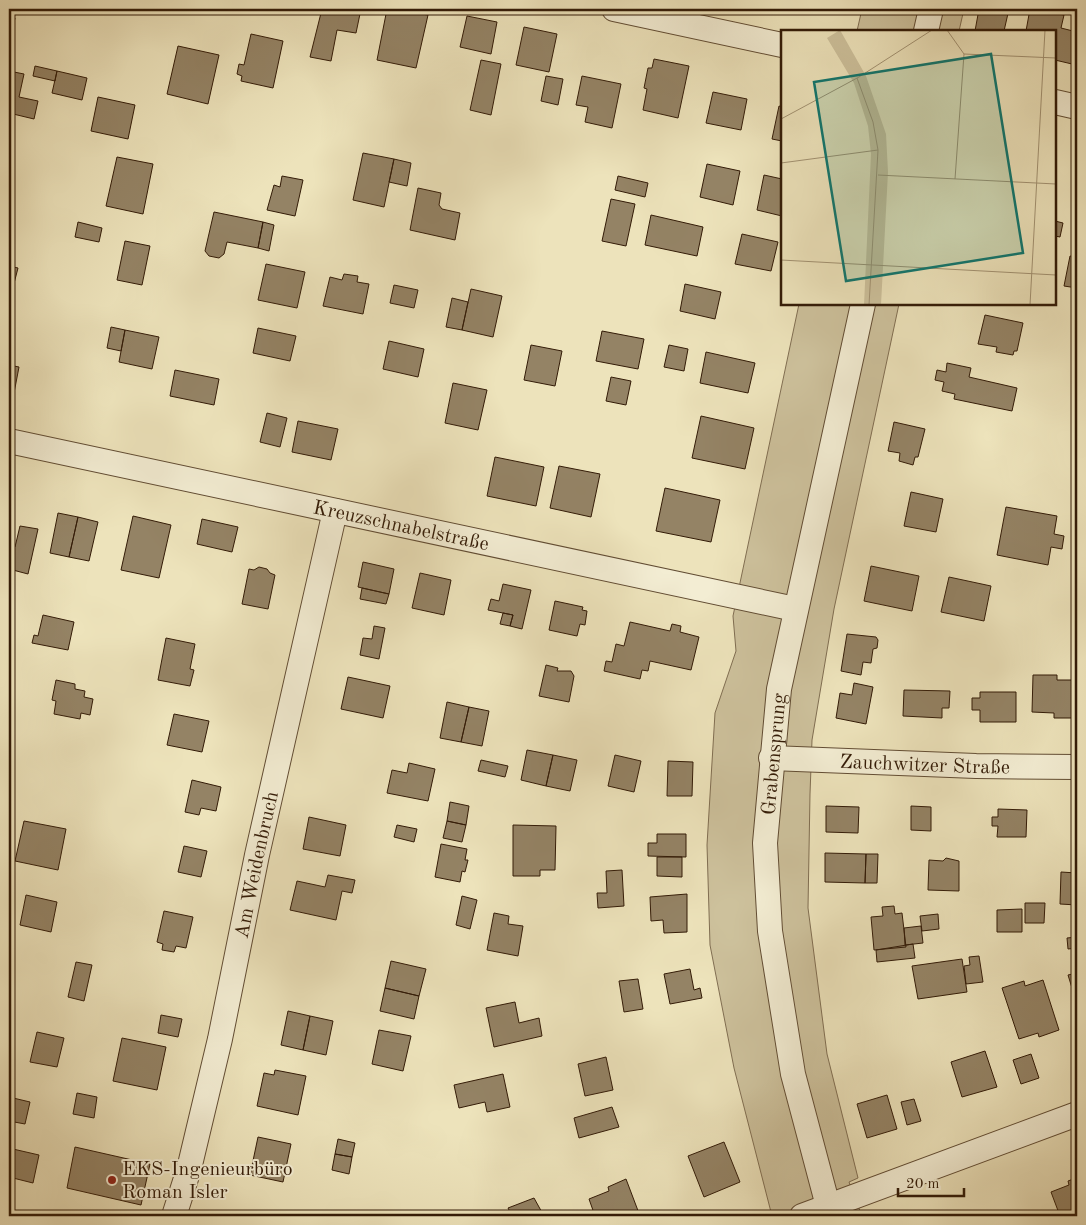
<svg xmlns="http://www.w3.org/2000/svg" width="1086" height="1225" font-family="'Old Standard TT',serif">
	<rect width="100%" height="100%" fill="#ede3bb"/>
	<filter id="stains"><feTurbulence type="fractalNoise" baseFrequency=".004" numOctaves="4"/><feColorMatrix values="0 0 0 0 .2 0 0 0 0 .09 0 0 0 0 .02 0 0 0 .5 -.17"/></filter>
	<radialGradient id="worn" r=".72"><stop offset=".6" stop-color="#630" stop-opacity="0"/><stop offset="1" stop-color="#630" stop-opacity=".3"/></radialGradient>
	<!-- green -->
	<path fill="#cdc19c" stroke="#806e52" d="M862,9H964L959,31H857Z
		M799,304H899L834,609L812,740L810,794L808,908L827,1054L858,1178L849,1182L862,1216H772L734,1068L710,945L707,845L715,713L736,651L733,616Z"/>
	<!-- building -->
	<path fill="#948365" stroke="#331b07" d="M322,9H361L356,33L337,30L331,61L310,57Z
		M387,9L428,15L416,68L377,60Z
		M979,9H1009L1004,31H975Z
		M1030,9L1064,15L1061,28L1077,32L1072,64L1055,60V31H1026Z
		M467,16L497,22L491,54L460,47Z
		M9,17L15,18L9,45Z
		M524,27L557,34L549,72L516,65Z
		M251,34L283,41L273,88L241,81L242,76L237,74L239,64L244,65Z
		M178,46L219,55L208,104L167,94Z
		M654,59L689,66L678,118L643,110L647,89L644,88L648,68H652Z
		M481,60L501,64L491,115L470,110Z
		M35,66L57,71L55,81L33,76Z
		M9,71L24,74L19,97L38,101L34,119L9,113Z
		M57,71L87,78L82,100L52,93Z
		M546,76L563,79L558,105L541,101Z
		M582,76L621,84L612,128L585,122L588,107L576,105Z
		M713,92L747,99L741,130L706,123Z
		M98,97L135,105L128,139L91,131Z
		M779,106L782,107V141L772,139Z
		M363,153L394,159L384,207L353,200Z
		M117,157L153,164L143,214L106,206Z
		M394,159L411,163L407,186L389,182Z
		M707,164L740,171L733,205L700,197Z
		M764,175L782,179V216L757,210Z
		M282,176L303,180L295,216L267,210L274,185L280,187Z
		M618,176L648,183L645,197L615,190Z
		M418,188L441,193L439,205L442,209L460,213L455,240L410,230Z
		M611,199L635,204L626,246L602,241Z
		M214,212L263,222L258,248L227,242L224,254L219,258L209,256L205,251Z
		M651,215L703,227L697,256L645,245Z
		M1055,221L1063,223L1060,237L1055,236Z
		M78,222L102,228L99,242L75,237Z
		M263,222L274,225L269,251L258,248Z
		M742,234L778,242L771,271L735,264Z
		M125,241L150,246L142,285L117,280Z
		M1070,256L1077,257V288L1064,286Z
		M266,264L305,272L297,308L258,300Z
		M9,266L18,268L11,295L9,294Z
		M344,274L358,276L357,282L369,284L363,314L323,306L330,277L342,280Z
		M685,284L721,292L715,319L680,311Z
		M394,285L418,290L414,308L390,303Z
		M471,289L502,296L493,337L462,330Z
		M452,298L468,302L462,330L446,327Z
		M985,315L1023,323L1017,351H1014L1013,355L996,352L997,347L978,344Z
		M111,327L125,330L121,351L107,348Z
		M258,328L296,336L290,361L253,353Z
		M125,330L159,337L152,369L119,362Z
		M602,331L644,339L638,369L596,361Z
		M389,341L424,349L418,377L383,369Z
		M531,345L562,351L555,386L524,380Z
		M669,345L688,349L684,371L664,367Z
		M706,352L755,363L748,393L700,383Z
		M947,363L971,368L969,377L1017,388L1012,411L954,399L955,394L942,391L944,382L935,380L937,370L946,372Z
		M9,365L19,367L14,393L9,392Z
		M175,370L219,379L214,405L170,396Z
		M611,377L631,381L626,405L606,401Z
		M453,383L487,390L478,430L445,423Z
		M267,413L287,418L280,447L260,442Z
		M701,416L754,428L745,469L692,458Z
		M298,421L338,429L331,460L292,452Z
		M894,422L925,429L918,457H915L913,465L899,461L900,453L888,451Z
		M495,457L544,467L536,506L487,496Z
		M559,466L600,474L591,517L550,508Z
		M665,488L720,500L711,542L656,531Z
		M911,492L943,499L936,532L904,526Z
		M1006,507L1057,516L1054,534L1064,536L1062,549L1051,547L1048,565L997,555Z
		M58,513L78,517L69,557L50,553Z
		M133,516L171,525L159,578L121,570Z
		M78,517L98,522L89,561L69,557Z
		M202,519L238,527L232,552L197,544Z
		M20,526L38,529L28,574L9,569V545L15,547Z
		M363,562L394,569L389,594L358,587Z
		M871,566L919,576L912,611L864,601Z
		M259,567L267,569L270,573L275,575L268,609L242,604L249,569L254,570Z
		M420,573L451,580L444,615L412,608Z
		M949,577L991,586L984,621L941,612Z
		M503,584L531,590L522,629L510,626L513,615L488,610L491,599L499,601Z
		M362,588L389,594L386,604L360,599Z
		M555,601L583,607L582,610L587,611L585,625L580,624L577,636L549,630Z
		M503,613L513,615L510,626L500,624Z
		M43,615L74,622L68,650L32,643L34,635L38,636Z
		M630,622L670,631L672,624L681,626L680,632L699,637L691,670L650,661L648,671L642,670L640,679L604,671L606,661L612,662L616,644L624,646Z
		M374,626L385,628L379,659L360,655L363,638L372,639Z
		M847,634L876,637L878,640L877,648L873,649L871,663L863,662L861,675L841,671Z
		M166,638L195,644L190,669L194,670L190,686L158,680Z
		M546,665L558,668L557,671H571L574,676L569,702L539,696Z
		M1033,675H1057V680H1077V718H1054V713L1032,712Z
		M348,677L390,686L383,718L341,709Z
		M56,680L75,684V689L85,691L84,697L93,699L90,715L81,713L80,719L54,714L56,701L52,700Z
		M854,683L873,687L866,724L836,718L840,693L852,695Z
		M904,690L950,691L949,708H942V718L903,716Z
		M980,692H1016V722H980V710H972V698H980Z
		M447,702L469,707L461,742L440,738Z
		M469,707L489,711L482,746L461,742Z
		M174,714L209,721L202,752L167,745Z
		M527,750L553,755L546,786L521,780Z
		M553,755L577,760L570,791L546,786Z
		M615,755L641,761L634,792L608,786Z
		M481,760L508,766L505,777L478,771Z
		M668,761L693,762L692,796H667Z
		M409,763L435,769L428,801L387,793L392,770L407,773Z
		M192,780L221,787L216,811L201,808L199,815L185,812Z
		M450,802L469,806L466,825L447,821Z
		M826,806L859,807L858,833L826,832Z
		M911,806L931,807V831L911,830Z
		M998,809L1027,810L1026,837H997L998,826H992V817H998Z
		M309,817L346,825L340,856L303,849Z
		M24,821L66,829L58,870L15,861Z
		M447,821L466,825L462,842L443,838Z
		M397,825L417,829L414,842L394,837Z
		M513,825L556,826L555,870H540V876H513Z
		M657,834H686V857L648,856V843H657Z
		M441,844L467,849L465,860H468L465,872L462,871L460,882L435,877Z
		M184,846L207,851L201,877L178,872Z
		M825,853L866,854L865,883L825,882Z
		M866,854H878L877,883H865Z
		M657,857H682V877L657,876Z
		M946,858L959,861V891L928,890L929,860L943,861Z
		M622,870L624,906L598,908L597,893H607L606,871Z
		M1061,872L1077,873V905L1060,904Z
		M328,875L355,880L352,893L342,891L336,920L290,910L297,881L325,887Z
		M687,894V932L664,933L663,920L651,921L650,897Z
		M26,895L57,902L51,932L20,925Z
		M462,896L477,900L470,929L456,925Z
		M1025,903H1045L1044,923H1025Z
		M894,906L895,914L902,913L906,947L874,950L871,917L883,916L882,907Z
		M1022,909V932H997V910Z
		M164,911L193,917L186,948L176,946L174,952L162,950L163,944L157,942Z
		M494,913L509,916L508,924L523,926L518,956L487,950Z
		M938,914L939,929L922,931L920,916Z
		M921,926L923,943L905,945L904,928Z
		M1077,937V948L1068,949L1067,938Z
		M913,944L915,958L877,962L876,950Z
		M979,956L983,982L966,984L964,966L970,965L969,957Z
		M962,959L967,992L918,999L912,966Z
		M391,961L426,969L419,996L385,988Z
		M76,962L92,965L84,1001L68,997Z
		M1074,965H1077L1076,1001L1068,975L1077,973Z
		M690,969L694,990L700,988L702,998L670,1004L664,974Z
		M638,979L643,1009L624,1012L619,981Z
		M1043,980L1059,1030L1039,1037L1038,1033L1019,1039L1002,988L1024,981L1025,986Z
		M385,988L419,996L414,1019L380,1011Z
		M515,1002L519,1023L539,1018L542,1036L494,1047L486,1008Z
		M288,1011L310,1016L303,1050L281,1045Z
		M161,1015L182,1019L178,1037L158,1033Z
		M310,1016L333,1021L326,1055L303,1050Z
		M379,1030L411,1036L403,1071L372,1064Z
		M37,1032L64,1038L57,1067L30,1062Z
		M122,1038L166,1047L157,1090L113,1081Z
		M985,1051L997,1087L962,1097L951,1062Z
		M1031,1054L1039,1078L1021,1084L1013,1060Z
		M606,1057L613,1090L585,1096L578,1064Z
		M275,1070L306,1076L298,1115L257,1106L264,1073L274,1075Z
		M503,1074L510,1107L487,1112L485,1102L459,1108L454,1085Z
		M77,1093L97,1097L94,1118L73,1114Z
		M887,1095L897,1129L867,1138L857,1104Z
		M9,1097L30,1102L25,1124L9,1121Z
		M914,1099L921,1121L907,1125L901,1102Z
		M612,1107L619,1127L579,1138L574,1118Z
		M258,1137L291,1144L283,1182L250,1175Z
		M338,1139L355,1143L352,1157L335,1154Z
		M724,1142L740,1182L704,1197L688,1156Z
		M75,1147L150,1164L141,1205L67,1188Z
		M13,1149L39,1155L33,1183L9,1177Z
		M335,1154L352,1157L349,1174L332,1170Z
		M1076,1178L1077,1216H1060L1051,1192L1069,1185L1068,1181Z
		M626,1179L640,1216H595L589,1199L609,1191L608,1187Z
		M534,1198L544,1216H512L508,1208Z"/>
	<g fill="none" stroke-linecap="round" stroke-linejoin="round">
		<defs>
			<g id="street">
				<path d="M614,9L782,45"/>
				<path d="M926,31L931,9"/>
				<path d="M1055,102L1077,107"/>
				<path id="s1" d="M9,441L795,609"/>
				<path id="s2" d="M771,758L976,766L1077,767"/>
				<path id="s3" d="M828,1206L793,1074L770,931L765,843L779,689L863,304"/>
				<path id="s4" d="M174,1216L189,1169L220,1039L257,855L335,511"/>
				<path d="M802,1216L1077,1114"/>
			</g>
		</defs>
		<!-- street casing -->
		<use href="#street" stroke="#624d34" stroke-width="26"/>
		<!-- street -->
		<use href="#street" stroke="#f3edd3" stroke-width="24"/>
	</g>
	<!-- markers -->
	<circle fill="#8f2418" stroke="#f3edd3" stroke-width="2" cx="112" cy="1180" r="5"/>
	<g text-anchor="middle" stroke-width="4" stroke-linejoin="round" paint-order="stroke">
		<!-- street labels -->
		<g font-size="20" fill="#331b07" stroke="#f3edd3">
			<text dy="7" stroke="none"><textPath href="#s1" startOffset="401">Kreuzschnabelstraße</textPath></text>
			<text dy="7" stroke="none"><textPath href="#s3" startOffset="459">Grabensprung</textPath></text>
			<text dy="7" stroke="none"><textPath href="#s2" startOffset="154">Zauchwitzer Straße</textPath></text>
			<text dy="7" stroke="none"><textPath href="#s4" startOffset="361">Am Weidenbruch</textPath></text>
		</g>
		<!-- poi labels -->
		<g font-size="20" fill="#331b07" stroke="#f3edd3" text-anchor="start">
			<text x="122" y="1175">EKS-Ingenieurbüro<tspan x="122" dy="23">Roman Isler</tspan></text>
		</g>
	</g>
	<!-- overview -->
	<g transform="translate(781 30)">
		<rect width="275" height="275" fill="#ede3bb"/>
		<path d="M59,0L85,46L105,104L107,142L100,275H83L90,124L87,96L73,53L46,8Z" fill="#cdc19c"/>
		<path fill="none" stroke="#a39373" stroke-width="1" d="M166,0L183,24L174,149M183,24L275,28M76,48L92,92L97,120L88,275M0,89L78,47L151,0M0,133L97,120M97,145L275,154M0,230L275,245M249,275L264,0"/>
		<path fill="#0f766e" fill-opacity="0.15" stroke="#0f766e" stroke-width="2.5" d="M210,24L242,223L65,251L33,52Z"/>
		<rect width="275" height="275" fill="none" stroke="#331b07" stroke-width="2.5"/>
	</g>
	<!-- margin -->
	<rect width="1086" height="1225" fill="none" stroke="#ede3bb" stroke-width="30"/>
	<rect x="10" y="10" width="1066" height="1205" fill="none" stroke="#331b07" stroke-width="2.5"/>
	<rect x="15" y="15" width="1056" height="1195" fill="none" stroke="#331b07"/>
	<!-- scale -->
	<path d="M898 1188v8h66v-8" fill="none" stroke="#331b07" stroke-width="2.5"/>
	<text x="906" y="1188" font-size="15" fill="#331b07" stroke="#f3edd3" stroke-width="4" paint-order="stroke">20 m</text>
	<rect width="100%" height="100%" filter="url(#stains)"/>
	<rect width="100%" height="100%" fill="url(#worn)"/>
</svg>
